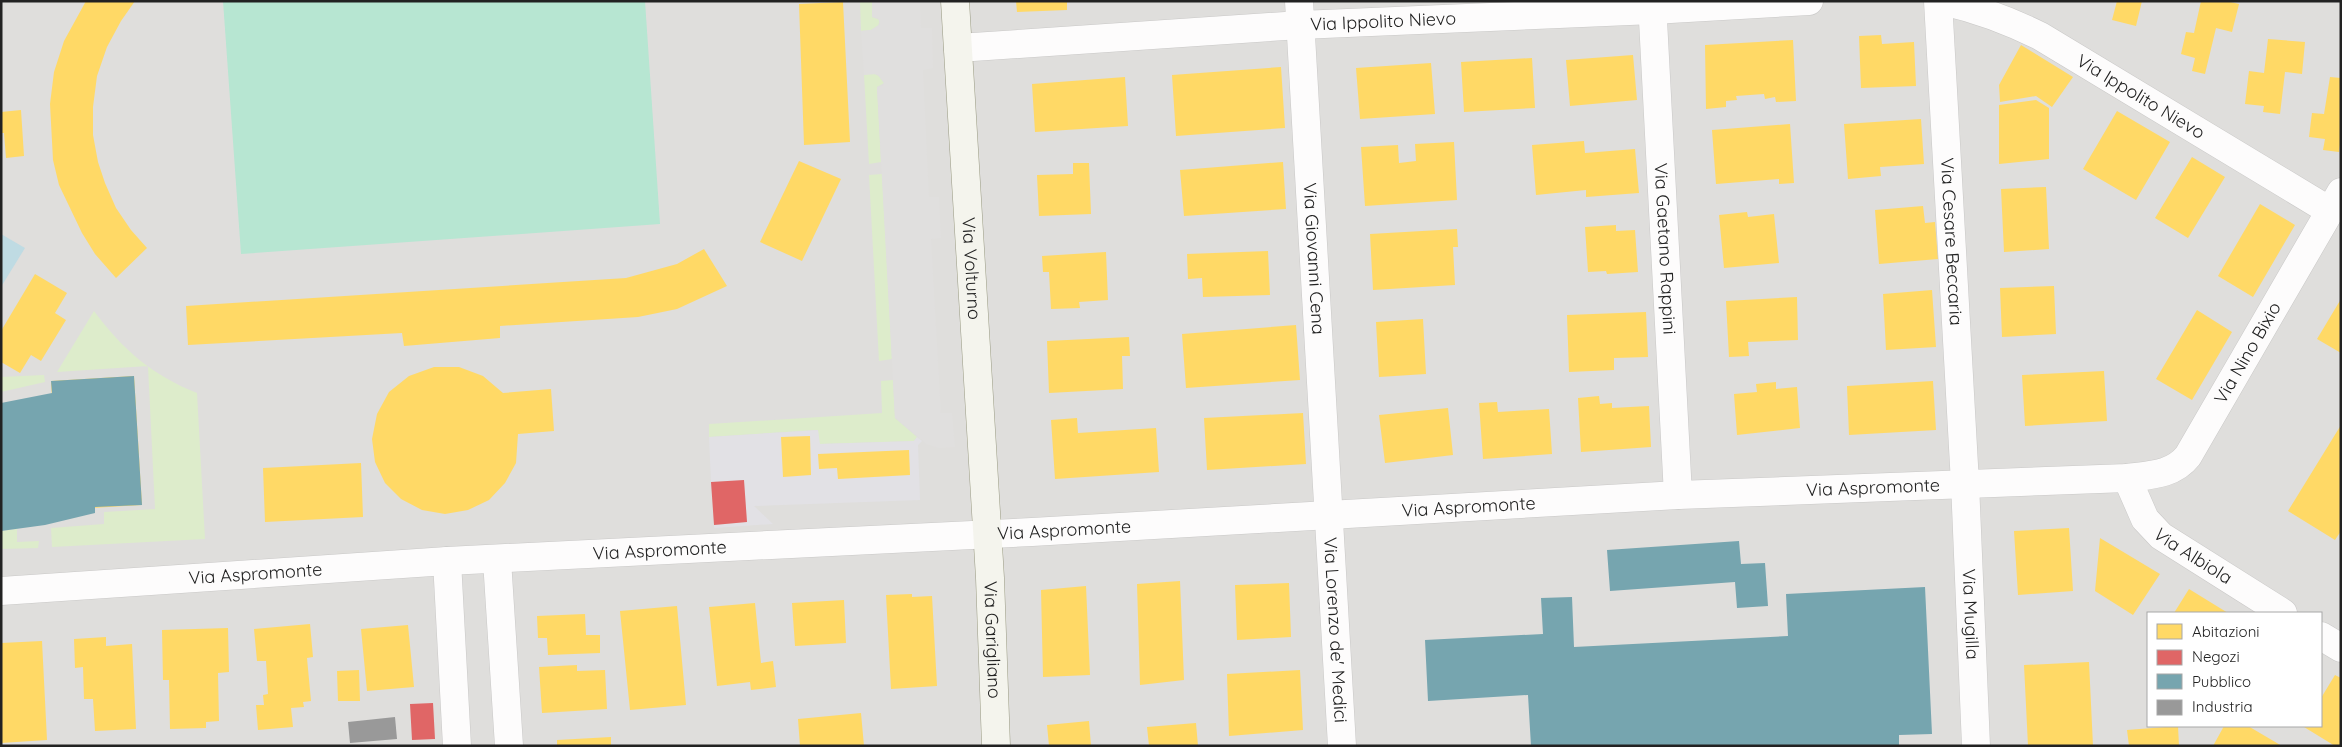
<svg xmlns="http://www.w3.org/2000/svg" width="2342" height="747" font-family="Quicksand,sans-serif">
	<rect width="100%" height="100%" fill="#f0eeeb"/>
	<!-- residential -->
	<path fill="#dfdedc" fill-rule="evenodd" d="M1,1H2341V746H1ZM2148,613H2321V726H2148Z"/>
	<!-- grass -->
	<path fill="#ddeccb" d="M860,1H872V17L880,20L878,26L871,30L861,31Z
		M872,73L879,76L884,83L877,87L881,162L869,164L864,75Z
		M882,174L892,359L879,361L869,175Z
		M94,311C123,350 152,375 197,393L205,539L52,547L51,528L104,524V512L155,509L148,366L57,372Z
		M44,375L45,382L1,392V377Z
		M893,380L895,418L917,437L914,441L819,444L818,430L709,437V424L882,413L881,381Z
		M17,529V542L39,541L38,548L1,549V531Z"/>
	<!-- pitch -->
	<path fill="#b7e6d2" d="M223,1H645L660,224L241,254Z"/>
	<!-- parking -->
	<path fill="#e0dfde" d="M872,1H920L921,28H932L933,68L923,70L929,197H939L941,238L931,239L941,413H952L955,447L939,448L926,444L895,418L877,87L883,86L884,83L877,74L864,75L861,31L871,30L880,24L878,18L872,17Z"/>
	<!-- plaza -->
	<path fill="#e2e1e5" d="M818,430L820,444L914,441L917,437L922,441L918,445L920,500L754,506L773,524L714,528V525L747,522L744,481L711,482L709,437Z"/>
	<!-- water -->
	<path fill="#bfdbe3" d="M1,234L25,248L1,287Z"/>
	<!-- homes -->
	<path fill="#ffd966" d="M86,1H135L121,21L107,47L97,76L93,107V135L98,162L105,183L116,208L131,230L147,248L116,278L95,254L82,233L59,185L53,160L50,104L54,72L64,41Z
		M1016,1H1067V10L1017,12Z
		M2117,1H2142L2136,26L2112,20Z
		M2201,1H2226L2239,4L2232,32L2216,28L2205,74L2192,71L2195,58L2181,54L2186,32L2194,33Z
		M843,2L850,142L804,145L799,4Z
		M1881,35L1882,44L1914,42L1916,86L1861,88L1859,36Z
		M2268,39L2305,42L2302,74L2285,72L2280,114L2263,112L2264,106L2245,104L2249,71L2264,73Z
		M1793,40L1796,101L1776,102L1775,97L1765,99L1764,94L1736,96L1737,100L1726,101V107L1706,109L1705,45Z
		M2021,45L2073,77L2052,107L2036,96L2000,102L1999,85Z
		M1633,55L1637,100L1570,106L1566,60Z
		M1532,58L1535,108L1464,112L1461,62Z
		M1431,63L1435,114L1360,119L1356,68Z
		M1281,67L1285,128L1176,136L1172,75Z
		M1125,77L1128,126L1035,132L1032,84Z
		M2330,77L2341,78V137L2339,152L2323,150L2325,139L2309,137L2312,113L2324,114Z
		M2036,100L2049,108V159L1999,164V105Z
		M21,110L24,156L6,158L4,133H1V112Z
		M2117,111L2170,142L2136,200L2083,169Z
		M1921,119L1924,164L1880,167L1881,176L1848,179L1844,124Z
		M1790,124L1794,183L1779,184V179L1716,184L1712,130Z
		M1584,141L1585,153L1635,149L1639,193L1586,197V190L1536,195L1532,145Z
		M1454,142L1457,200L1365,206L1361,147L1398,145L1399,163L1416,161L1415,144Z
		M2192,157L2225,177L2188,238L2155,218Z
		M799,161L841,179L802,261L760,242Z
		M1283,162L1286,209L1184,216L1180,170Z
		M1073,163H1089L1091,214L1039,216L1037,175L1073,174Z
		M2046,187L2049,249L2004,252L2001,189Z
		M2260,204L2295,225L2253,297L2218,276Z
		M1923,206L1925,223L1935,222L1938,259L1879,264L1875,210Z
		M1747,212L1748,217L1774,214L1779,263L1724,268L1719,215Z
		M1616,225V231L1635,230L1638,272L1607,274L1606,271L1588,272L1585,227Z
		M1457,229L1458,247H1453L1455,285L1373,290L1370,234Z
		M704,249L727,286L677,309L638,317L500,326V338L404,346L402,333L188,345L186,306L626,278L677,264Z
		M1268,251L1270,295L1203,297L1202,278L1188,279L1187,254Z
		M1106,252L1108,300L1079,302L1080,308L1051,309L1049,272H1043L1042,256Z
		M35,274L67,293L55,313L66,320L41,361L31,355L20,373L1,362V331Z
		M2054,286L2056,334L2002,337L2000,288Z
		M1932,290L1936,347L1886,350L1883,294Z
		M1797,297L1798,340L1748,342L1749,356L1729,357L1726,301Z
		M2341,299V353L2317,339Z
		M2197,310L2232,332L2192,400L2156,379Z
		M1646,312L1648,357L1614,358V370L1569,372L1567,315Z
		M1423,319L1426,374L1379,377L1376,322Z
		M1296,325L1300,380L1186,388L1182,334Z
		M1129,337L1130,356H1122L1123,389L1049,393L1047,341Z
		M434,367H459L483,376L503,393L551,389L554,431L518,434L516,463L505,483L489,500L468,510L445,514L422,510L401,499L385,483L375,462L372,439L377,414L389,392L409,376Z
		M2104,371L2107,421L2025,426L2022,375Z
		M134,376L142,505L58,510L51,381Z
		M1933,381L1936,430L1849,435L1847,386Z
		M1776,382V389L1797,387L1800,428L1737,435L1734,394L1757,392L1756,384Z
		M1599,396L1600,404L1612,403V408L1649,406L1651,447L1581,452L1578,398Z
		M1497,402L1498,412L1549,409L1552,454L1483,459L1479,403Z
		M1448,408L1453,455L1385,463L1379,415Z
		M15,413L21,511L1,512V414Z
		M1303,413L1306,464L1207,470L1204,418Z
		M1077,418L1078,433L1156,428L1159,472L1055,479L1051,420Z
		M2341,425V531L2335,540L2288,511Z
		M810,436L811,475L783,477L781,437Z
		M909,450L910,475L838,479L837,468L819,469L818,454Z
		M361,463L363,517L265,522L263,468Z
		M2069,528L2073,591L2018,595L2014,531Z
		M2100,538L2160,574L2133,615L2095,591Z
		M1180,581L1184,680L1140,685L1137,584Z
		M1289,583L1291,637L1237,640L1235,585Z
		M1086,586L1090,675L1043,677L1041,590Z
		M2189,589L2228,613H2174Z
		M912,594V597L932,596L937,686L891,689L886,595Z
		M844,600L846,643L795,646L792,603Z
		M755,603L761,663L773,661L776,687L751,690L750,682L717,686L709,607Z
		M677,606L686,705L630,710L620,611Z
		M585,614L586,635H600V653L548,655L547,638H538L537,616Z
		M310,624L313,657L307,658L311,701L303,702L304,707L291,708L293,727L258,730L256,705H264L263,695L268,694L266,661H257L254,629Z
		M408,625L414,687L367,691L361,629Z
		M228,628L229,672L218,673L219,721L206,722V728L170,729L169,680H163L162,630Z
		M106,637V646L132,644L136,729L95,731L93,699H84L83,667L75,668L74,639Z
		M42,641L47,740L1,743V643Z
		M2089,662L2093,746H2028L2024,665Z
		M577,665V671L605,670L607,709L542,713L539,667Z
		M359,670L360,701H338L337,671Z
		M1300,670L1303,730L1229,736L1227,674Z
		M2335,675L2341,678V746H2335L2304,727L2321,726V698Z
		M861,713L864,746H800L798,719Z
		M1089,721L1091,746H1049L1047,725Z
		M1196,723L1198,746H1149L1147,727Z
		M2178,726L2179,746H2129L2127,730Z
		M2224,726H2248L2282,746H2213Z
		M611,737V746H557V740Z"/>
	<!-- shops -->
	<path fill="#e06666" d="M744,480L747,522L714,525L711,482Z
		M433,703L435,739L412,740L410,704Z"/>
	<!-- public -->
	<path fill="#76a5af" d="M134,376L142,505L95,507V513L45,525L1,531V403L52,393L51,381Z
		M1739,541L1741,564L1765,563L1768,606L1737,608L1735,582L1610,591L1607,550Z
		M1925,587L1932,734L1899,735V746H1531L1528,695L1428,701L1425,640L1543,634L1541,598L1572,597L1574,647L1788,636L1786,594Z"/>
	<!-- industry -->
	<path fill="#999" d="M395,717L397,739L350,743L348,722Z"/>
	<g fill="none" stroke-linecap="round" stroke-linejoin="round">
		<defs>
			<g id="street">
				<path id="s1" d="M1299,1L1342,746"/>
				<path id="s2" d="M1652,1L1678,495"/>
				<path id="s3" d="M1938,1L1965,483L1976,746"/>
				<path id="s4" d="M1943,1C1978,9 2008,20 2040,36L2330,211"/>
				<path id="s5" d="M958,48L1300,25L1653,10L1809,1"/>
				<path id="s6" d="M2127,478L2145,519L2161,536L2283,613"/>
				<path d="M497,560L509,746"/>
				<path d="M447,561L457,746"/>
				<path id="s7" d="M1,591L447,561L1032,532L1678,495L2127,478C2150,475 2173,475 2188,456L2341,192"/>
				<path d="M2321,636L2341,648"/>
			</g>
			<g id="secondary">
				<path id="s8" d="M955,1L990,578L996,746"/>
			</g>
		</defs>
		<!-- street casing -->
		<use href="#street" stroke="#c9c8c7" stroke-width="29"/>
		<!-- secondary casing -->
		<use href="#secondary" stroke="#999a82" stroke-width="29"/>
		<!-- street -->
		<use href="#street" stroke="#fdfcfc" stroke-width="28"/>
		<!-- secondary -->
		<use href="#secondary" stroke="#f4f4ed" stroke-width="28"/>
	</g>
	<g text-anchor="middle" stroke-width="5" stroke-linejoin="round" paint-order="stroke">
		<!-- street labels -->
		<g font-size="18" fill="#222" stroke="#fff">
			<text dy="6" stroke="none"><textPath href="#s5" startOffset="426">Via Ippolito Nievo</textPath></text>
			<text dy="6" stroke="none"><textPath href="#s4" startOffset="221">Via Ippolito Nievo</textPath></text>
			<text dy="6" stroke="none"><textPath href="#s3" startOffset="241">Via Cesare Beccaria</textPath></text>
			<text dy="6" stroke="none"><textPath href="#s2" startOffset="248">Via Gaetano Rappini</textPath></text>
			<text dy="6" stroke="none"><textPath href="#s1" startOffset="258">Via Giovanni Cena</textPath></text>
			<text dy="6" stroke="none"><textPath href="#s8" startOffset="268">Via Volturno</textPath></text>
			<text dy="6" stroke="none"><textPath href="#s7" startOffset="2315">Via Nino Bixio</textPath></text>
			<text dy="6" stroke="none"><textPath href="#s7" startOffset="1875">Via Aspromonte</textPath></text>
			<text dy="6" stroke="none"><textPath href="#s7" startOffset="1470">Via Aspromonte</textPath></text>
			<text dy="6" stroke="none"><textPath href="#s7" startOffset="1065">Via Aspromonte</textPath></text>
			<text dy="6" stroke="none"><textPath href="#s7" startOffset="660">Via Aspromonte</textPath></text>
			<text dy="6" stroke="none"><textPath href="#s6" startOffset="106">Via Albiola</textPath></text>
			<text dy="6" stroke="none"><textPath href="#s7" startOffset="255">Via Aspromonte</textPath></text>
			<text dy="6" stroke="none"><textPath href="#s3" startOffset="614">Via Mugilla</textPath></text>
			<text dy="6" stroke="none"><textPath href="#s1" startOffset="630">Via Lorenzo de' Medici</textPath></text>
			<text dy="6" stroke="none"><textPath href="#s8" startOffset="640">Via Garigliano</textPath></text>
		</g>
	</g>
	<!-- border -->
	<rect width="2342" height="747" fill="none" stroke="#222222" stroke-width="5"/>
	<!-- legend -->
	<rect x="2147" y="612" width="175" height="115" fill="#ffffff" stroke="#a7a7a7"/>
	<rect x="2157" y="624" width="25" height="15" fill="#ffd966" stroke="#a7a7a7"/>
	<text x="2192" y="637" font-size="15" fill="#222222">Abitazioni</text>
	<rect x="2157" y="650" width="25" height="15" fill="#e06666" stroke="#a7a7a7"/>
	<text x="2192" y="662" font-size="15" fill="#222222">Negozi</text>
	<rect x="2157" y="674" width="25" height="15" fill="#76a5af" stroke="#a7a7a7"/>
	<text x="2192" y="687" font-size="15" fill="#222222">Pubblico</text>
	<rect x="2157" y="700" width="25" height="15" fill="#999999" stroke="#a7a7a7"/>
	<text x="2192" y="712" font-size="15" fill="#222222">Industria</text>
</svg>
